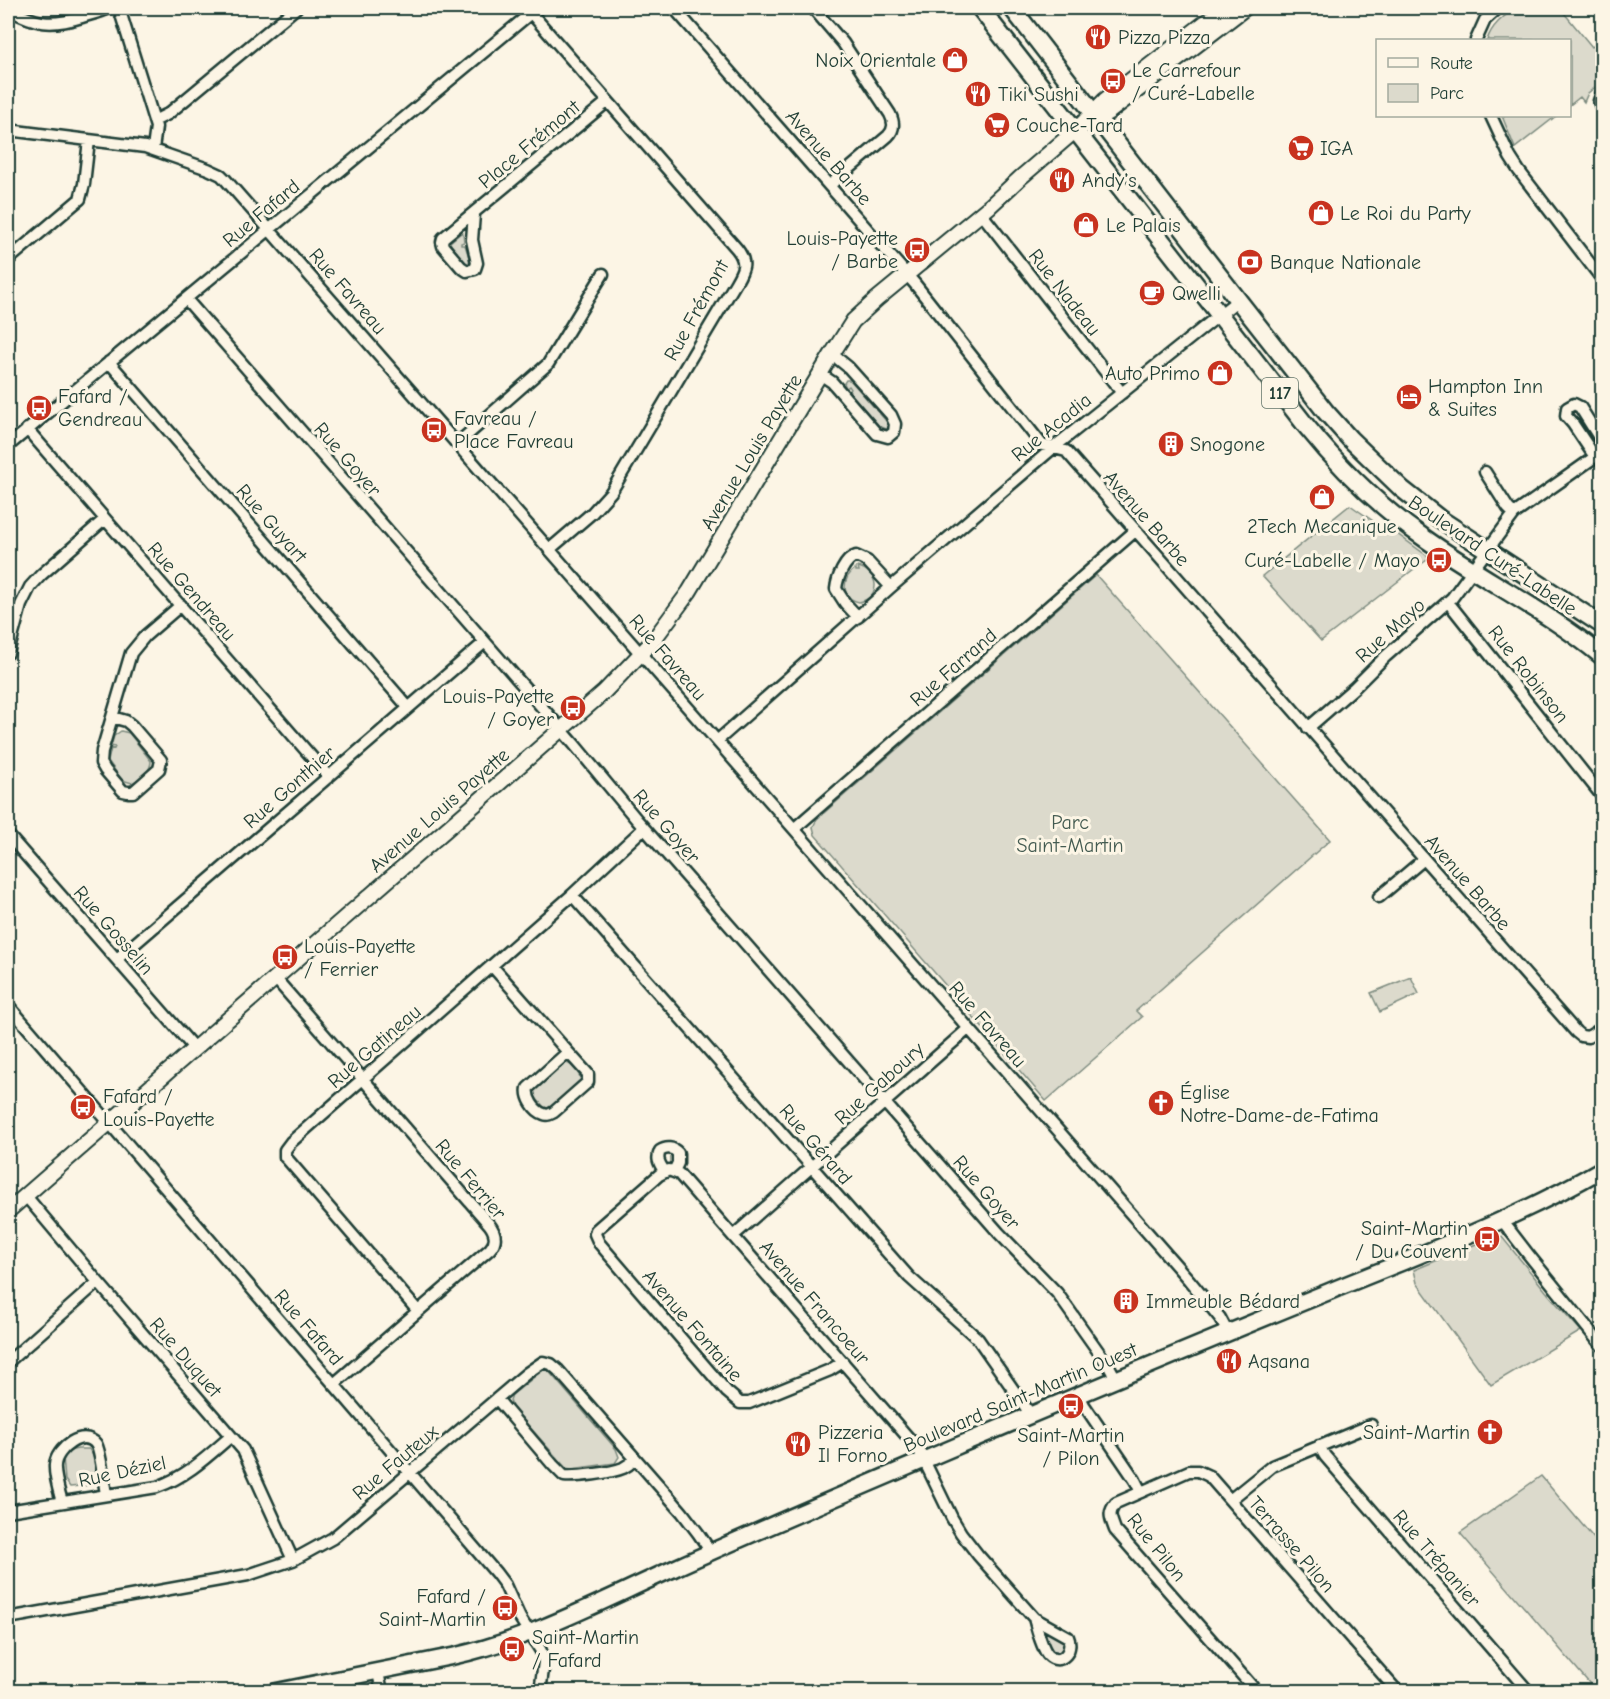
<svg xmlns="http://www.w3.org/2000/svg" width="1610" height="1699" font-family="'Comic Neue',sans-serif">
	<rect width="100%" height="100%" fill="#fcf5e5"/>
	<filter id="ink" filterUnits="userSpaceOnUse"><feTurbulence type="fractalNoise" baseFrequency=".0167" numOctaves="2"/><feDisplacementMap in="SourceGraphic" scale="12" xChannelSelector="R" yChannelSelector="G"/><feConvolveMatrix kernelMatrix="1 2 1 2 8 2 1 2 1" color-interpolation-filters="sRGB"/></filter>
	<g filter="url(#ink)">
		<!-- green -->
		<path fill="#dcdacc" stroke="#7e8c80" stroke-width="1.5" d="M1515,8H1560L1592,47L1602,39V82L1588,93L1584,102L1580,97L1570,105V40H1487C1492,25 1503,17 1515,8Z
			M1502,116H1556L1515,148Z
			M461,233H463L464,242L461,243V245H465L470,260L468,264L465,263L451,245L450,242Z
			M846,380H850L852,382L887,422L889,425L887,429L880,427L849,391L851,389L849,386L846,388L844,383Z
			M1350,505L1382,527L1397,534L1430,558L1414,569L1321,641L1262,576Z
			M858,567C879,572 882,597 859,602C840,598 842,578 856,568V571H859Z
			M1096,575L1330,840L1136,1011L1142,1017L1046,1101L815,835L813,827L817,819Z
			M121,731L129,733L151,761C151,771 141,779 132,783L122,780L108,761L111,748L114,749L115,747L111,746L114,736Z
			M1411,977L1419,994L1380,1012L1371,993Z
			M566,1063C573,1064 580,1074 581,1081L550,1108H545L534,1096L533,1090Z
			M1498,1235L1502,1237L1549,1295L1581,1331L1491,1385L1417,1283L1414,1270L1481,1242L1483,1245L1487,1243L1486,1240Z
			M543,1370H548L552,1375L616,1449L619,1457L615,1463L571,1469L566,1468L512,1407L510,1400L512,1395Z
			M78,1449H89C96,1459 98,1469 96,1481L91,1485L70,1487L65,1480L63,1457L68,1451Z
			M1541,1476L1602,1548V1691H1596L1460,1533Z
			M1045,1630L1063,1641L1064,1647L1061,1652H1054L1050,1649L1043,1632Z"/>
		<g fill="none" stroke-linecap="round" stroke-linejoin="round">
			<defs>
				<path id="minor" d="M119,8L156,127L153,149
					M674,8L915,284L1042,445L1066,451L1576,1032L1581,1036L1588,1037L1602,1028
					M813,8L843,43L890,114C894,122 895,129 888,136L830,185
					M8,9C37,24 50,27 82,17C91,14 101,12 109,8
					M531,13L737,249C748,263 743,270 735,284L611,492L592,513L550,549
					M1476,40L1485,20L1498,8
					M1602,93L1599,101L1602,110
					M1491,116L1510,157L1519,171L1602,279
					M154,121L168,114L296,8
					M8,130L145,147L208,169L221,175L225,179L1189,1280L1220,1318L1228,1333
					M981,213L1122,393
					M474,214L472,240L477,263L475,269L467,271L461,267L443,246L442,242L443,238L607,102
					M8,260L80,199L84,184L89,140
					M186,299L574,744L637,820L999,1233L1057,1293L1110,1368L1116,1379
					M109,362L408,707
					M820,374L832,382L877,434L888,437L894,432L895,424L891,415L848,367L832,354
					M27,429L329,777
					M458,443L548,364L603,274
					M8,446L537,8
					M1595,457L1573,424L1566,416L1567,408L1574,404L1580,407L1602,442
					M1485,472L1508,508L1514,514
					M1448,602L1602,796
					M858,617L845,603L836,589C837,578 845,559 856,556L867,561L891,587
					M8,653L21,605L30,587L41,575L105,519
					M112,717L126,721L132,726L161,760L159,769L133,792H128L123,791L105,770L101,763L102,751L131,653L145,636L181,605
					M1308,728L1354,688L1386,656L1452,598L1514,514L1602,452
					M717,741L891,587L1053,448L1238,300
					M795,828L1135,531
					M8,835L194,1048
					M572,895L909,1277L978,1339L1031,1415
					M1379,897L1424,859
					M117,959L485,642
					M492,966L568,1052
					M275,978L489,1224C496,1233 497,1241 490,1249L334,1384
					M8,1005L496,1573L505,1585L520,1618L541,1651L544,1662L540,1692
					M568,1052L588,1074V1082L554,1112C550,1114 548,1116 544,1114C534,1111 526,1097 528,1088Z
					M664,1171C660,1164 656,1160 660,1151C666,1147 673,1147 678,1153V1163L674,1171
					M25,1195L98,1282L243,1450L293,1560
					M1501,1219L1528,1254L1602,1346
					M733,1236L968,1029
					M418,1311L288,1160L285,1157V1150L291,1142L572,895L644,828
					M8,1362L98,1282
					M843,1362L830,1370L749,1403H740L727,1392L599,1243L595,1234L596,1230L659,1175L669,1170L679,1174L919,1450L952,1518L961,1533L978,1555L1034,1618L1068,1637C1074,1651 1060,1667 1048,1655C1041,1647 1037,1628 1034,1618
					M1079,1395L1084,1405L1135,1480L1141,1492
					M497,1399L553,1465L564,1476C576,1477 612,1473 623,1468C627,1466 631,1463 634,1460
					M1319,1446L1325,1456L1529,1692
					M1230,1500L1272,1466L1371,1425
					M62,1502C59,1491 54,1476 55,1465C56,1449 83,1428 96,1444C101,1452 104,1484 106,1494
					M8,1511L157,1487C186,1477 207,1457 230,1437
					M8,1618L248,1575L293,1560L333,1538L527,1373L543,1362L551,1364L558,1370L682,1512L698,1533L711,1552
					M378,1672L382,1692
					M1257,1692L1115,1530C1111,1518 1107,1514 1116,1503L1189,1471H1198L1209,1476L1398,1692"/>
				<path id="tertiary" d="M1088,124L1109,112L1245,8
					M8,1211L604,692L652,642L689,592L832,354L853,321L877,299L990,206L1020,178L1076,130L1105,100L1224,8"/>
				<path id="secondary" d="M274,1692L454,1656C531,1639 603,1600 675,1568C768,1526 863,1486 957,1446C1081,1394 1204,1342 1328,1292C1421,1254 1516,1219 1602,1169"/>
				<path id="primary" d="M980,8L1307,427C1341,469 1382,509 1427,540C1484,580 1548,612 1602,656
					M1012,8L1238,300L1325,411L1350,439L1402,489L1440,519L1602,625"/>
			</defs>
			<!-- minor casing -->
			<use href="#minor" stroke="#1f3d34" stroke-width="15"/>
			<!-- tertiary casing -->
			<use href="#tertiary" stroke="#1f3d34" stroke-width="18"/>
			<!-- secondary casing -->
			<use href="#secondary" stroke="#1f3d34" stroke-width="20"/>
			<!-- primary casing -->
			<use href="#primary" stroke="#1f3d34" stroke-width="21"/>
			<!-- minor -->
			<use href="#minor" stroke="#fcf5e5" stroke-width="10"/>
			<!-- tertiary -->
			<use href="#tertiary" stroke="#fcf5e5" stroke-width="14"/>
			<!-- secondary -->
			<use href="#secondary" stroke="#fcf5e5" stroke-width="15"/>
			<!-- primary -->
			<use href="#primary" stroke="#fcf5e5" stroke-width="16"/>
		</g>
	</g>
	<!-- icons -->
	<defs>
		<symbol id="restaurant-disc" viewBox="-11 -11 22 22"><circle r="9.5" fill="#c8321e" stroke="#fcf5e5"/><path d="M-5-6h1v4h1v-4h1v4h1v-4h1v5L-1.5 .5V6h-2V.5L-5-1ZM5-6V6H3V1.5H1.5Q1.5-4 5-6Z" fill="#fff"/></symbol>
		<symbol id="shop-disc" viewBox="-11 -11 22 22"><circle r="9.5" fill="#c8321e" stroke="#fcf5e5"/><path d="M-5-2.5h2.3a2.7 3.5 0 0 1 5.4 0H5L5.5 6h-11ZM-1.5-2.5h3a1.5 2.3 0 0 0-3 0Z" fill="#fff"/></symbol>
		<symbol id="bus-disc" viewBox="-11 -11 22 22"><circle r="9.5" fill="#c8321e" stroke="#fcf5e5"/><path d="M-5-6H5V4H4V6H2V4H-2V6H-4V4H-5ZM-3.5-4V0h7V-4ZM-3.5 1.2v1.5H-2V1.2ZM2 1.2v1.5H3.5V1.2Z" fill="#fff"/></symbol>
		<symbol id="supermarket-disc" viewBox="-11 -11 22 22"><circle r="9.5" fill="#c8321e" stroke="#fcf5e5"/><path d="M-6-5.5h2.5l.6 2H6L4.5 2H-2.5L-4.4-4H-6ZM-1.5 3.2a1.3 1.3 0 1 0 .1 0ZM3 3.2a1.3 1.3 0 1 0 .1 0Z" fill="#fff"/></symbol>
		<symbol id="bank-disc" viewBox="-11 -11 22 22"><circle r="9.5" fill="#c8321e" stroke="#fcf5e5"/><path d="M-6-4H6V4H-6ZM0-2.3a2.3 2.3 0 1 0 0 4.6a2.3 2.3 0 1 0 0-4.6Z" fill="#fff"/></symbol>
		<symbol id="cafe-disc" viewBox="-11 -11 22 22"><circle r="9.5" fill="#c8321e" stroke="#fcf5e5"/><path d="M-5.5-4.5H6V0H3Q3 3.5 0 3.5H-2.5Q-5.5 3.5-5.5 0ZM3-3.2v2h1.7v-2ZM-6 4.5H4V6H-6Z" fill="#fff"/></symbol>
		<symbol id="hotel-disc" viewBox="-11 -11 22 22"><circle r="9.5" fill="#c8321e" stroke="#fcf5e5"/><path d="M-6-4.5h1.5V1H6V5H4.5V3h-9V5H-6ZM-4 0a1.8 1.8 0 1 1 3.6 0ZM.5 0V-2.5h3Q6-2.5 6 0Z" fill="#fff"/></symbol>
		<symbol id="building-disc" viewBox="-11 -11 22 22"><circle r="9.5" fill="#c8321e" stroke="#fcf5e5"/><path d="M-4-6H4V6H1V3H-1V6H-4ZM-2.5-4.3h1.7v1.8h-1.7ZM.8-4.3h1.7v1.8H.8ZM-2.5-1h1.7V.8h-1.7ZM.8-1h1.7V.8H.8Z" fill="#fff"/></symbol>
		<symbol id="church-disc" viewBox="-11 -11 22 22"><circle r="9.5" fill="#c8321e" stroke="#fcf5e5"/><path d="M-1.2-6h2.4v3.5h3.3v2.4h-3.3V6h-2.4V-.1h-3.3v-2.4h3.3Z" fill="#fff"/></symbol>
	</defs>
	<g fill-rule="evenodd">
		<use href="#restaurant-disc" x="1083" y="22" width="30" height="30"/>
		<use href="#shop-disc" x="940" y="45" width="30" height="30"/>
		<use href="#bus-disc" x="1098" y="66" width="30" height="30"/>
		<use href="#restaurant-disc" x="963" y="79" width="30" height="30"/>
		<use href="#supermarket-disc" x="982" y="110" width="30" height="30"/>
		<use href="#supermarket-disc" x="1286" y="133" width="30" height="30"/>
		<use href="#restaurant-disc" x="1047" y="165" width="30" height="30"/>
		<use href="#shop-disc" x="1306" y="198" width="30" height="30"/>
		<use href="#shop-disc" x="1071" y="210" width="30" height="30"/>
		<use href="#bus-disc" x="902" y="235" width="30" height="30"/>
		<use href="#bank-disc" x="1235" y="247" width="30" height="30"/>
		<use href="#cafe-disc" x="1137" y="278" width="30" height="30"/>
		<use href="#shop-disc" x="1205" y="358" width="30" height="30"/>
		<use href="#hotel-disc" x="1394" y="382" width="30" height="30"/>
		<use href="#bus-disc" x="24" y="393" width="30" height="30"/>
		<use href="#bus-disc" x="419" y="415" width="30" height="30"/>
		<use href="#building-disc" x="1156" y="429" width="30" height="30"/>
		<use href="#shop-disc" x="1307" y="482" width="30" height="30"/>
		<use href="#bus-disc" x="1424" y="545" width="30" height="30"/>
		<use href="#bus-disc" x="558" y="693" width="30" height="30"/>
		<use href="#bus-disc" x="270" y="942" width="30" height="30"/>
		<use href="#church-disc" x="1146" y="1088" width="30" height="30"/>
		<use href="#bus-disc" x="68" y="1092" width="30" height="30"/>
		<use href="#bus-disc" x="1472" y="1224" width="30" height="30"/>
		<use href="#building-disc" x="1111" y="1286" width="30" height="30"/>
		<use href="#restaurant-disc" x="1214" y="1346" width="30" height="30"/>
		<use href="#bus-disc" x="1056" y="1391" width="30" height="30"/>
		<use href="#church-disc" x="1475" y="1417" width="30" height="30"/>
		<use href="#restaurant-disc" x="783" y="1429" width="30" height="30"/>
		<use href="#bus-disc" x="490" y="1593" width="30" height="30"/>
		<use href="#bus-disc" x="497" y="1634" width="30" height="30"/>
	</g>
	<g text-anchor="middle" stroke-width="6" stroke-linejoin="round" paint-order="stroke">
		<!-- shield labels -->
		<rect fill="#fcf5e5" stroke="#617469" stroke-width="1.5" x="1262" y="378" width="36" height="30" rx="4.5"/>
		<g font-size="18" font-weight="bold" fill="#1f3d34">
			<text x="1280" y="399">117</text>
		</g>
		<!-- poi labels -->
		<g font-size="20" fill="#1f3d34" stroke="#fcf5e5" text-anchor="start">
			<text x="1118" y="44">Pizza Pizza</text>
			<text x="936" y="67" text-anchor="end">Noix Orientale</text>
			<text x="1132" y="77">Le Carrefour<tspan x="1132" dy="23">/ Curé-Labelle</tspan></text>
			<text x="998" y="101">Tiki Sushi</text>
			<text x="1016" y="132">Couche-Tard</text>
			<text x="1320" y="155">IGA</text>
			<text x="1082" y="187">Andy's</text>
			<text x="1340" y="220">Le Roi du Party</text>
			<text x="1106" y="232">Le Palais</text>
			<text x="898" y="245" text-anchor="end">Louis-Payette<tspan x="898" dy="23">/ Barbe</tspan></text>
			<text x="1270" y="269">Banque Nationale</text>
			<text x="1172" y="300">Qwelli</text>
			<text x="1200" y="380" text-anchor="end">Auto Primo</text>
			<text x="1428" y="393">Hampton Inn<tspan x="1428" dy="23">&amp; Suites</tspan></text>
			<text x="58" y="403">Fafard /<tspan x="58" dy="23">Gendreau</tspan></text>
			<text x="454" y="425">Favreau /<tspan x="454" dy="23">Place Favreau</tspan></text>
			<text x="1190" y="451">Snogone</text>
			<text x="1322" y="533" text-anchor="middle">2Tech Mecanique</text>
			<text x="1420" y="567" text-anchor="end">Curé-Labelle / Mayo</text>
			<text x="554" y="703" text-anchor="end">Louis-Payette<tspan x="554" dy="23">/ Goyer</tspan></text>
			<text x="304" y="953">Louis-Payette<tspan x="304" dy="23">/ Ferrier</tspan></text>
			<text x="1180" y="1099">Église<tspan x="1180" dy="23">Notre-Dame-de-Fatima</tspan></text>
			<text x="103" y="1103">Fafard /<tspan x="103" dy="23">Louis-Payette</tspan></text>
			<text x="1468" y="1235" text-anchor="end">Saint-Martin<tspan x="1468" dy="23">/ Du Couvent</tspan></text>
			<text x="1146" y="1308">Immeuble Bédard</text>
			<text x="1248" y="1368">Aqsana</text>
			<text x="818" y="1439">Pizzeria<tspan x="818" dy="23">Il Forno</tspan></text>
			<text x="1470" y="1439" text-anchor="end">Saint-Martin</text>
			<text x="1071" y="1442" text-anchor="middle">Saint-Martin<tspan x="1071" dy="23">/ Pilon</tspan></text>
			<text x="486" y="1603" text-anchor="end">Fafard /<tspan x="486" dy="23">Saint-Martin</tspan></text>
			<text x="532" y="1644">Saint-Martin<tspan x="532" dy="23">/ Fafard</tspan></text>
		</g>
		<!-- street labels -->
		<g font-size="20" fill="#1f3d34" stroke="#fcf5e5">
			<text transform="translate(529 144) rotate(-40)" y="7">Place Frémont</text>
			<text transform="translate(829 157) rotate(49)" y="7">Avenue Barbe</text>
			<text transform="translate(261 213) rotate(-40)" y="7">Rue Fafard</text>
			<text transform="translate(348 291) rotate(49)" y="7">Rue Favreau</text>
			<text transform="translate(1065 292) rotate(52)" y="7">Rue Nadeau</text>
			<text transform="translate(696 310) rotate(-61)" y="7">Rue Frémont</text>
			<text transform="translate(1051 427) rotate(-39)" y="7">Rue Acadia</text>
			<text transform="translate(751 452) rotate(-59)" y="7">Avenue Louis Payette</text>
			<text transform="translate(348 459) rotate(49)" y="7">Rue Goyer</text>
			<text transform="translate(1147 518) rotate(49)" y="7">Avenue Barbe</text>
			<text transform="translate(272 523) rotate(49)" y="7">Rue Guyart</text>
			<text transform="translate(1493 555) rotate(34)" y="7">Boulevard Curé-Labelle</text>
			<text transform="translate(192 591) rotate(49)" y="7">Rue Gendreau</text>
			<text transform="translate(1390 630) rotate(-42)" y="7">Rue Mayo</text>
			<text transform="translate(668 657) rotate(49)" y="7">Rue Favreau</text>
			<text transform="translate(953 667) rotate(-41)" y="7">Rue Farrand</text>
			<text transform="translate(1529 674) rotate(52)" y="7">Rue Robinson</text>
			<text transform="translate(289 787) rotate(-41)" y="7">Rue Gonthier</text>
			<text transform="translate(439 810) rotate(-41)" y="7">Avenue Louis Payette</text>
			<text transform="translate(667 826) rotate(49)" y="7">Rue Goyer</text>
			<text transform="translate(1468 882) rotate(49)" y="7">Avenue Barbe</text>
			<text transform="translate(114 930) rotate(49)" y="7">Rue Gosselin</text>
			<text transform="translate(988 1024) rotate(49)" y="7">Rue Favreau</text>
			<text transform="translate(374 1046) rotate(-41)" y="7">Rue Gatineau</text>
			<text transform="translate(879 1083) rotate(-42)" y="7">Rue Gaboury</text>
			<text transform="translate(816 1144) rotate(49)" y="7">Rue Gérard</text>
			<text transform="translate(471 1179) rotate(50)" y="7">Rue Ferrier</text>
			<text transform="translate(987 1192) rotate(49)" y="7">Rue Goyer</text>
			<text transform="translate(815 1302) rotate(49)" y="7">Avenue Francoeur</text>
			<text transform="translate(693 1325) rotate(49)" y="7">Avenue Fontaine</text>
			<text transform="translate(309 1327) rotate(49)" y="7">Rue Fafard</text>
			<text transform="translate(186 1357) rotate(49)" y="7">Rue Duquet</text>
			<text transform="translate(1020 1397) rotate(-23)" y="7">Boulevard Saint-Martin Ouest</text>
			<text transform="translate(395 1462) rotate(-40)" y="7">Rue Fauteux</text>
			<text transform="translate(122 1471) rotate(-12)" y="7">Rue Déziel</text>
			<text transform="translate(1292 1544) rotate(49)" y="7">Terrasse Pilon</text>
			<text transform="translate(1157 1547) rotate(51)" y="7">Rue Pilon</text>
			<text transform="translate(1437 1558) rotate(49)" y="7">Rue Trépanier</text>
		</g>
		<!-- park labels -->
		<g font-size="20" fill="#455c52" stroke="#fcf5e5">
			<text x="1070" y="829">Parc<tspan x="1070" dy="23">Saint-Martin</tspan></text>
		</g>
	</g>
	<!-- margin -->
	<rect width="1610" height="1699" fill="none" stroke="#fcf5e5" stroke-width="30"/>
	<rect x="15" y="15" width="1580" height="1669" fill="none" stroke="#1f3d34" stroke-width="2" filter="url(#ink)"/>
	<!-- legend -->
	<rect x="1376" y="39" width="195" height="78" fill="#fcf5e5" stroke="#a4ab9e" stroke-width="1.5"/>
	<rect x="1388" y="58" width="30" height="9" fill="#fcf5e5" stroke="#a4ab9e" stroke-width="1.5"/>
	<text x="1430" y="69" font-size="18" fill="#1f3d34">Route</text>
	<rect x="1388" y="84" width="30" height="18" fill="#dcdacc" stroke="#a4ab9e" stroke-width="1.5"/>
	<text x="1430" y="99" font-size="18" fill="#1f3d34">Parc</text>
</svg>
